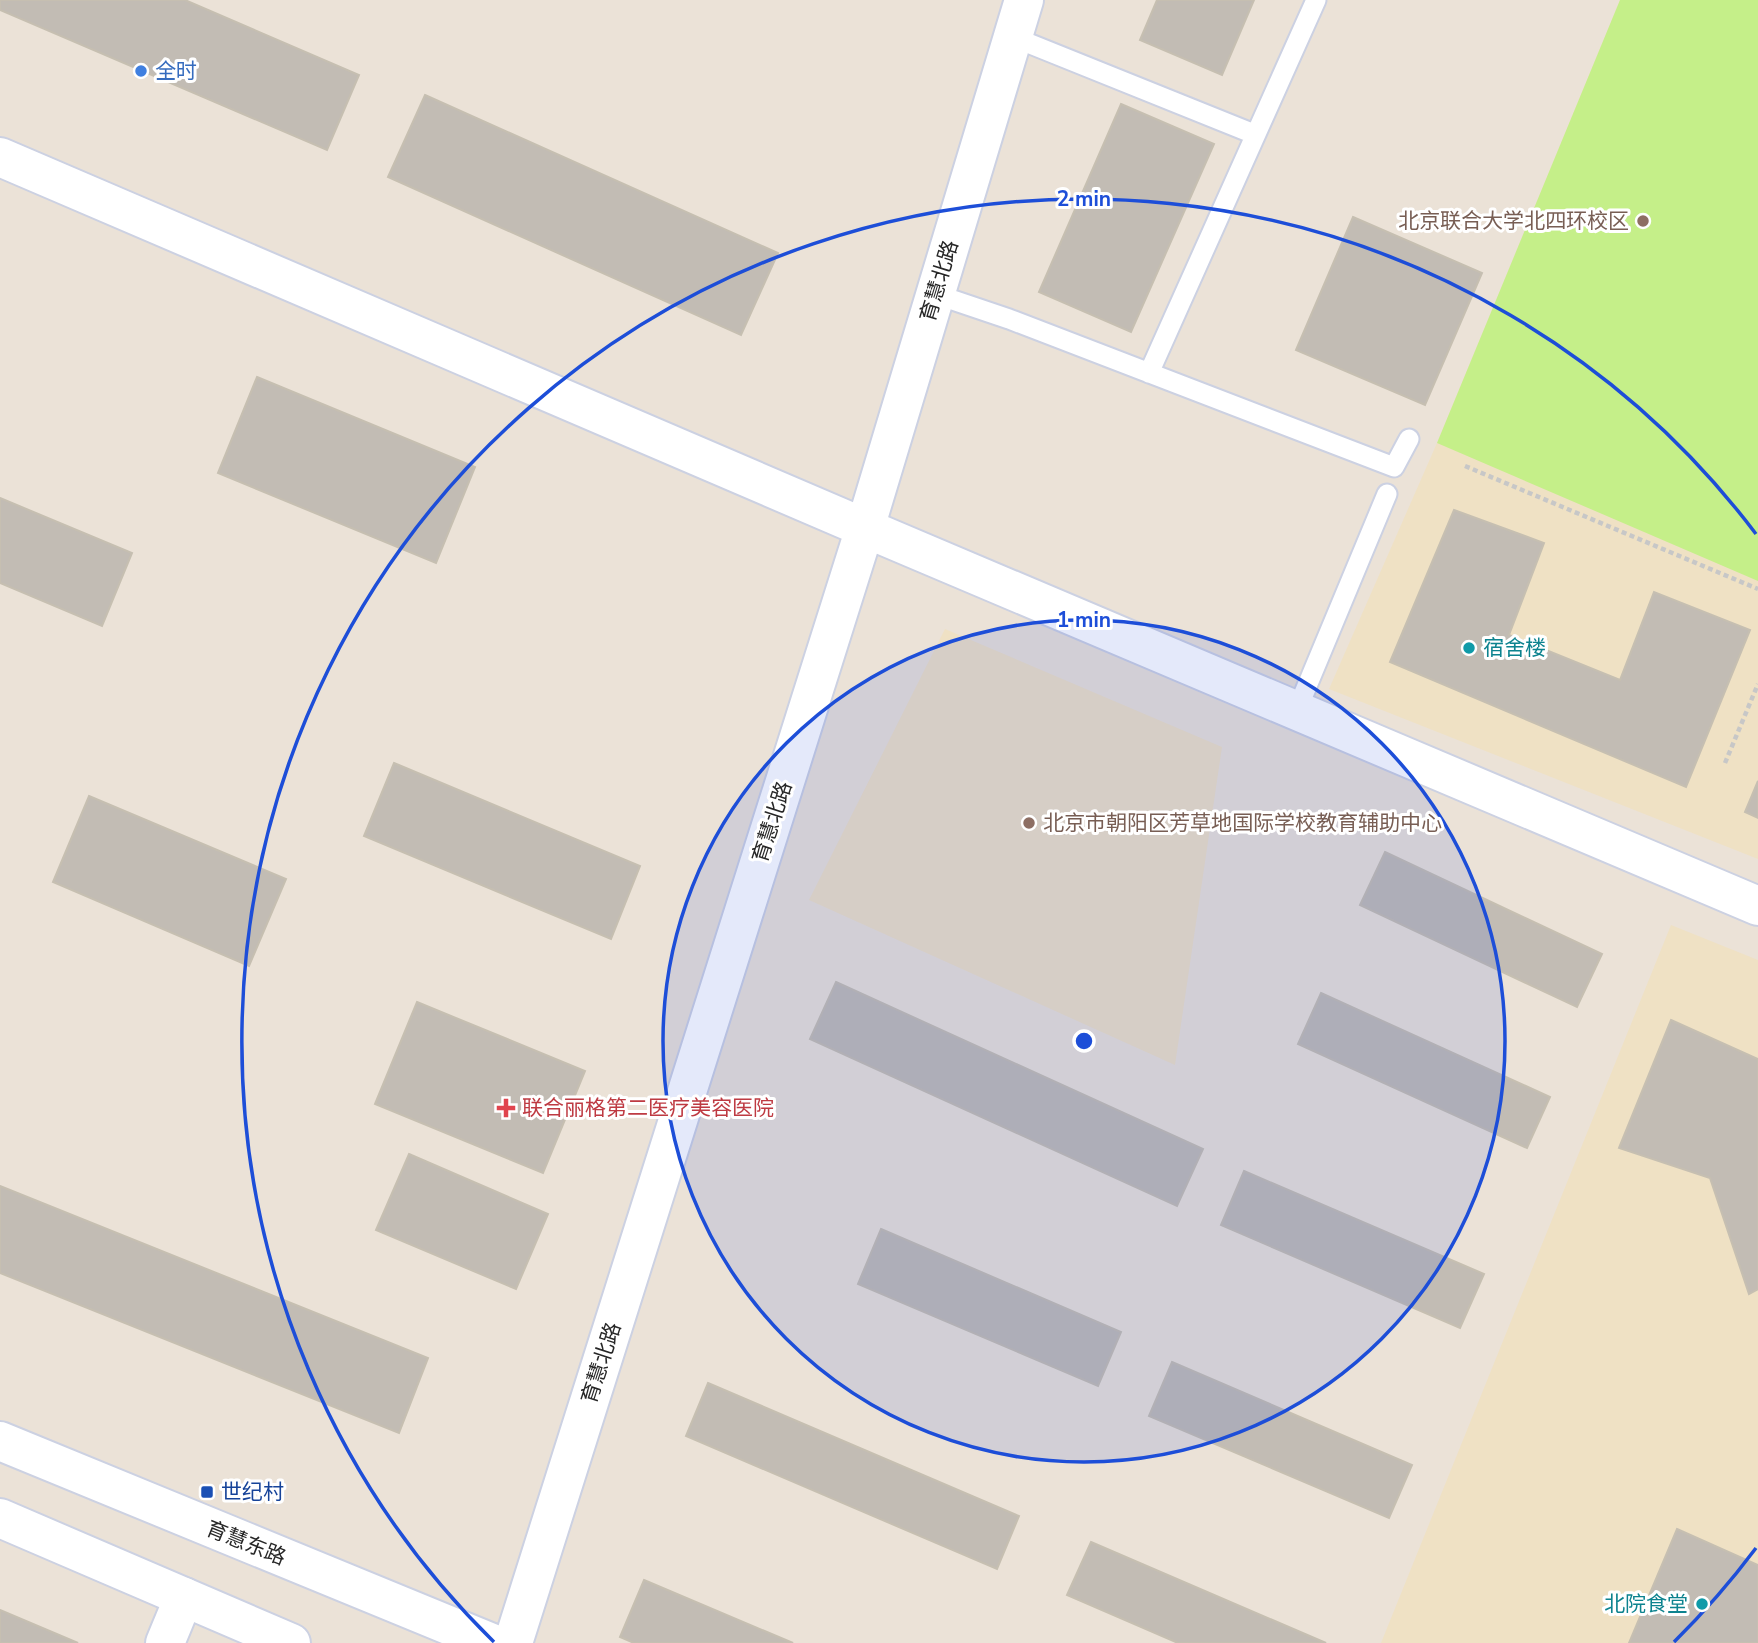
<svg xmlns="http://www.w3.org/2000/svg" width="1758" height="1643" font-family="'Nunito Sans','Noto Sans SC',sans-serif">
	<rect width="100%" height="100%" fill="#ebe2d7"/>
	<!-- education -->
	<path fill="#efe1c4" d="M1620,0H1758V859L1329,689L1437,443Z
		M945,629L1222,747L1175,1065L809,900Z
		M1671,925L1758,960V1643H1381Z"/>
	<!-- pitch -->
	<path fill="#c5ef89" d="M1620,0H1758V581L1437,443Z"/>
	<!-- building -->
	<path fill="#c2bcb4" stroke="#c6bfb1" stroke-width="2" d="M0,0H185L359,75L327,150L0,10Z
		M1157,0H1254L1222,75L1140,40Z
		M425,95L778,253L741,335L388,177Z
		M1121,104L1214,144L1131,332L1039,292Z
		M1353,217L1482,273L1425,405L1296,350Z
		M257,377L475,467L436,563L218,473Z
		M0,498L132,553L102,626L0,583Z
		M1454,510L1544,543L1509,635L1620,680L1654,592L1750,630L1686,787L1390,662Z
		M394,763L640,866L611,939L364,836Z
		M1758,781V818L1745,812Z
		M89,796L286,879L249,966L53,882Z
		M1385,852L1602,954L1577,1007L1360,905Z
		M836,982L1203,1149L1177,1206L810,1039Z
		M1321,993L1550,1097L1527,1148L1298,1044Z
		M417,1002L585,1071L543,1173L375,1104Z
		M1671,1020L1758,1059V1289L1749,1294L1710,1178L1619,1148Z
		M409,1154L548,1214L516,1289L376,1230Z
		M1244,1171L1484,1274L1460,1328L1221,1225Z
		M0,1186L428,1358L399,1433L0,1273Z
		M881,1229L1121,1332L1098,1386L858,1284Z
		M1172,1362L1412,1465L1389,1518L1149,1416Z
		M708,1383L1019,1516L997,1569L686,1436Z
		M1677,1529L1758,1565V1643H1629Z
		M1091,1542L1326,1643H1178L1067,1595Z
		M644,1580L793,1643H634L620,1637Z
		M0,1610L78,1643H0Z"/>
	<g fill="none" stroke-linecap="round" stroke-linejoin="round">
		<defs>
			<path id="service" d="M1013,37L1254,134
				M935,294L1009,319L1394,467L1409,439
				M1149,373L1316,0
				M1297,710L1387,494"/>
			<path id="minor" d="M0,157L865,528L1758,906
				M165,1643L184,1597"/>
			<path id="tertiary" d="M513,1643L865,528L1024,0"/>
			<path id="secondary" d="M0,1441L492,1643
				M0,1518L291,1643"/>
		</defs>
		<!-- service casing -->
		<use href="#service" stroke="#ccd1e2" stroke-width="23"/>
		<!-- minor casing -->
		<use href="#minor" stroke="#ccd1e2" stroke-width="42"/>
		<!-- tertiary casing -->
		<use href="#tertiary" stroke="#ccd1e2" stroke-width="42"/>
		<!-- secondary casing -->
		<use href="#secondary" stroke="#ccd1e2" stroke-width="42"/>
		<!-- path -->
		<path stroke="#c7c7c7" stroke-width="4.5" stroke-dasharray="5 3.5" stroke-linecap="butt" d="M1465,466L1758,589
			M1725,763L1758,684"/>
		<!-- service -->
		<use href="#service" stroke="#fff" stroke-width="19"/>
		<!-- minor -->
		<use href="#minor" stroke="#fff" stroke-width="38"/>
		<!-- tertiary -->
		<use href="#tertiary" stroke="#fff" stroke-width="38"/>
		<!-- secondary -->
		<use href="#secondary" stroke="#fff" stroke-width="38"/>
	</g>
	<!-- distance rings -->
	<circle cx="1084" cy="1041" r="421" fill="#1d4ed8" fill-opacity=".12"/>
	<g fill="none" stroke="#1d4ed8" stroke-width="3.5">
		<circle cx="1084" cy="1041" r="421"/>
		<path d="M1756 1548A842 842 0 0 1 1674 1642M494 1642A842 842 0 1 1 1756 534"/>
	</g>
	<!-- markers -->
	<circle fill="#3f7fe0" stroke="#fff" stroke-width="2.5" cx="141" cy="71" r="7"/>
	<g fill="#8d6e63" stroke="#fff" stroke-width="2.5">
		<circle cx="1643" cy="221" r="7"/>
		<circle cx="1029" cy="823" r="7"/>
	</g>
	<g fill="#0f9aa8" stroke="#fff" stroke-width="2.5">
		<circle cx="1469" cy="648" r="7"/>
		<circle cx="1702" cy="1604" r="7"/>
	</g>
	<path fill="#e0444e" stroke="#fff" stroke-width="2.5" d="M502.5 1097.5h7v7h7v7h-7v7h-7v-7h-7v-7h7z"/>
	<rect fill="#1a4fb4" stroke="#fff" stroke-width="2.5" x="200" y="1485" width="14" height="14" rx="3.5"/>
	<g text-anchor="middle" stroke-width="6" stroke-linejoin="round" paint-order="stroke">
		<!-- shop labels -->
		<g font-size="21" fill="#366cbe" stroke="#fff" text-anchor="start">
			<text x="155" y="78">全时</text>
		</g>
		<!-- education labels -->
		<g font-size="21" fill="#785e54" stroke="#fff" text-anchor="end">
			<text x="1629" y="228">北京联合大学北四环校区</text>
			<text x="1043" y="830" text-anchor="start">北京市朝阳区芳草地国际学校教育辅助中心</text>
		</g>
		<!-- street labels -->
		<g font-size="21" fill="#272727" stroke="#fff">
			<text transform="translate(939 281) rotate(-73)" y="7">育慧北路</text>
			<text transform="translate(772 822) rotate(-72)" y="7">育慧北路</text>
			<text transform="translate(601 1363) rotate(-72)" y="7">育慧北路</text>
			<text transform="translate(246 1543) rotate(22)" y="7">育慧东路</text>
		</g>
		<!-- culture labels -->
		<g font-size="21" fill="#0d838f" stroke="#fff" text-anchor="start">
			<text x="1483" y="655">宿舍楼</text>
			<text x="1688" y="1611" text-anchor="end">北院食堂</text>
		</g>
		<!-- health labels -->
		<g font-size="21" fill="#be3a42" stroke="#fff" text-anchor="start">
			<text x="522" y="1115">联合丽格第二医疗美容医院</text>
		</g>
		<!-- transit labels -->
		<g font-size="21" fill="#164399" stroke="#fff" text-anchor="start">
			<text x="221" y="1499">世纪村</text>
		</g>
	</g>
	<circle cx="1084" cy="1041" r="10" fill="#1d4ed8" stroke="#fff" stroke-width="3.5"/>
	<g font-size="21" text-anchor="middle" font-weight="bold" fill="#1d4ed8" stroke="#fff" stroke-width="6" stroke-linejoin="round" paint-order="stroke">
		<text x="1084" y="206">2 min</text>
		<text x="1084" y="627">1 min</text>
	</g>
</svg>
